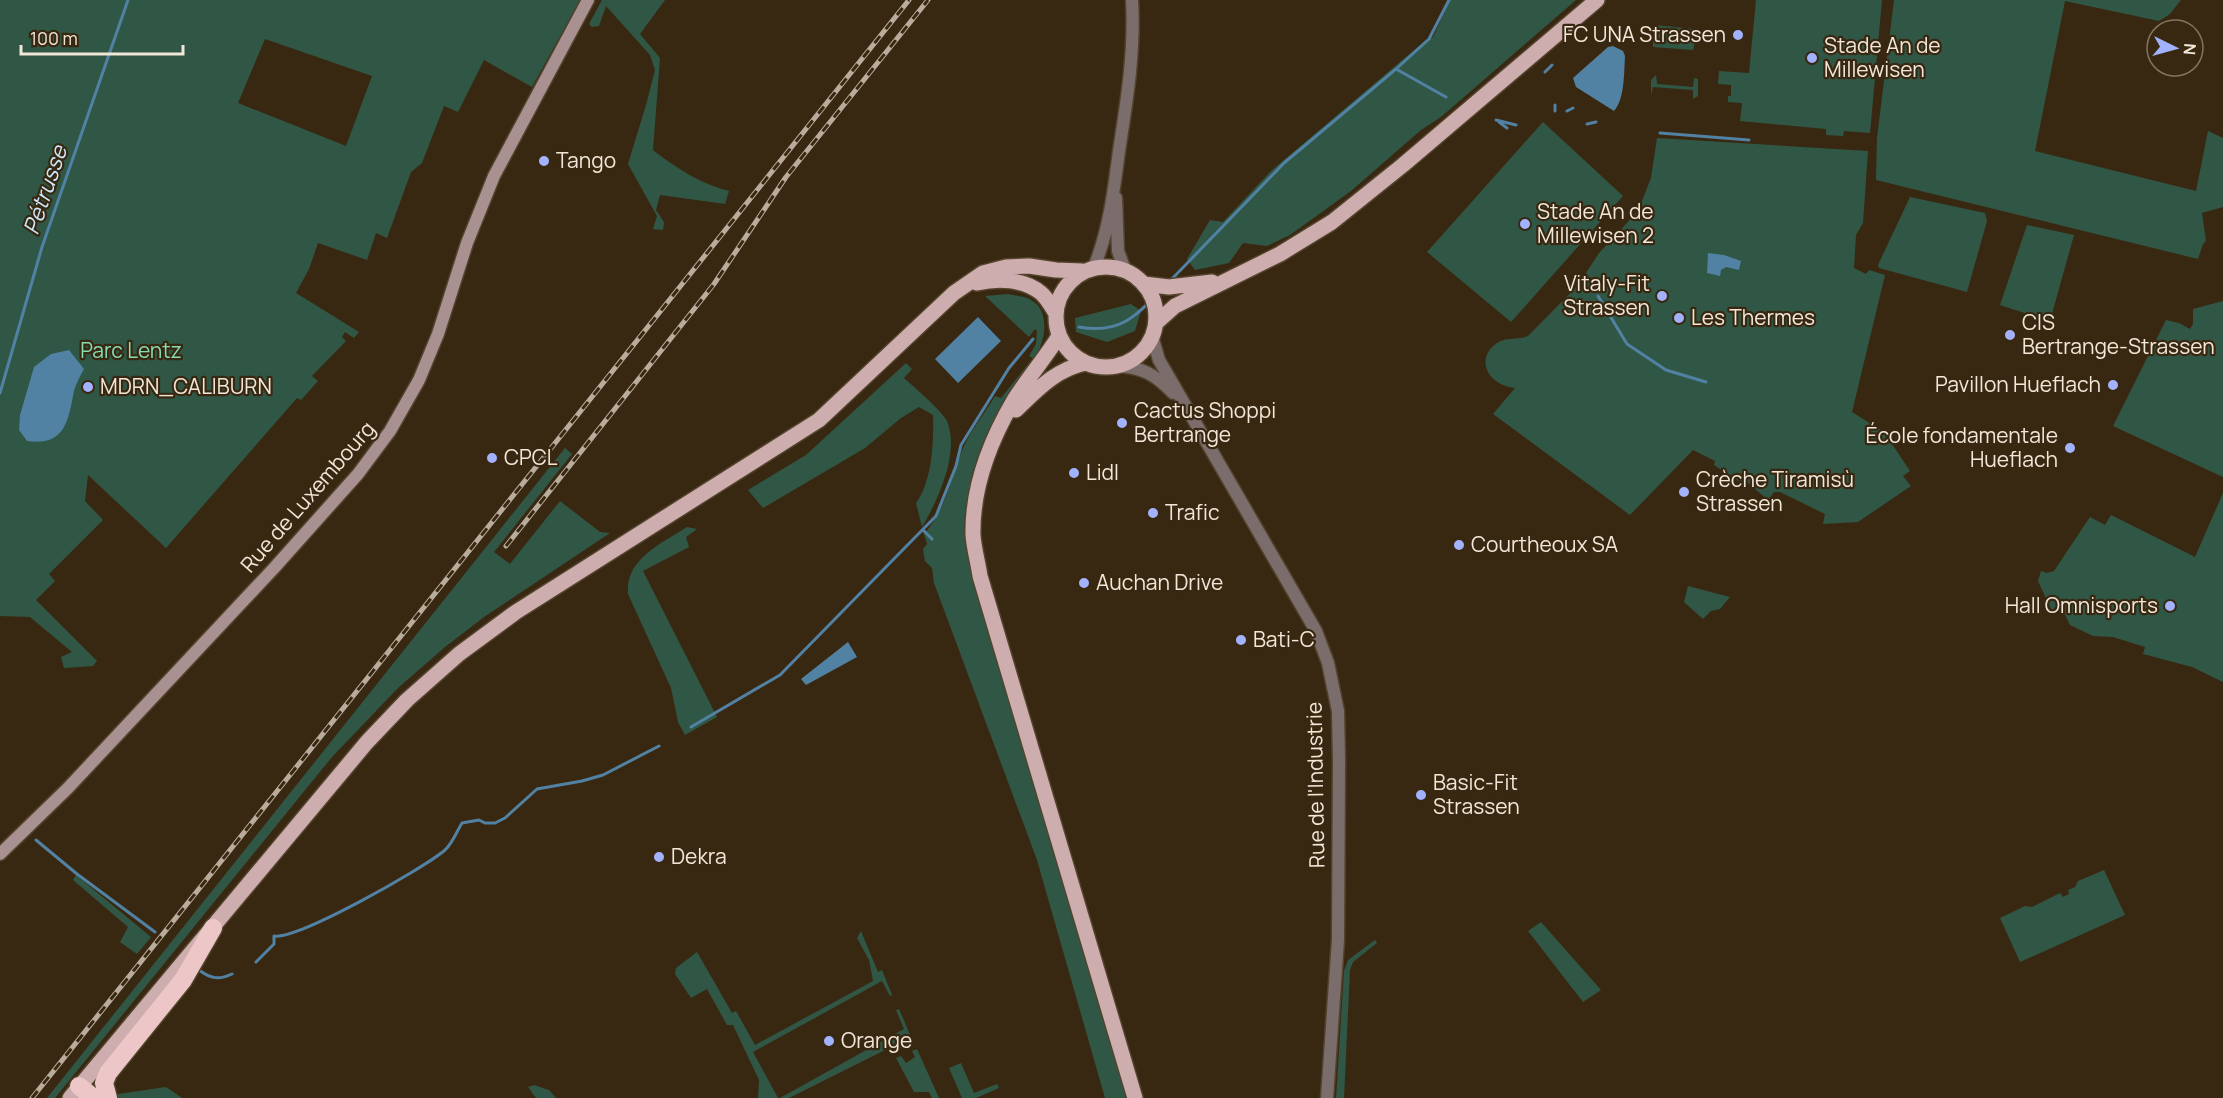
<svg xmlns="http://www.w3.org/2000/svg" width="2223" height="1098" font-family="Manrope,sans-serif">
	<rect width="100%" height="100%" fill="#392811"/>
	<!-- green -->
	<path fill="#305745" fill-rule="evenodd" d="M0,0H580L532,87L484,60L458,112L444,106L422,163L411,172L387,238L376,233L367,260L318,243L309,269L296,293L359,332L354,338L345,332L342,337L346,341L312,376L318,381L301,400L297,398L166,548L88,475L85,501L103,520L49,574L55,581L36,600L97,661L93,666L64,668L61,657L72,652L30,617L0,616ZM265,39L372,76L346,146L238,103Z
		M602,0H665L640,34L660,58L653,150C676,168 701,184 729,191L725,204L660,195L656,210L664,222L663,230L653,229L657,216L628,164L646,105L655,70L650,55L606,6L599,26L592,27L589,24Z
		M1450,0H1576L1441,117L1421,130L1351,191L1290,235L1267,246L1243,243L1229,263L1195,270L1187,259L1210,220L1223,222L1271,171L1426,40L1433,37Z
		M1756,0H1882L1870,133L1844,131L1843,136L1826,135V129L1740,121L1742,103L1728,102V96H1731V85L1718,84L1719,71L1749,73Z
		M1894,0H2181L2170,14L2159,21L2065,1L2035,151L2196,191L2208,131L2223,138V207L2202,213L2206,241L2203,244L2198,259L1876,180L1877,138Z
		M1655,25L1694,29L1695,42L1693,50L1653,47V33Z
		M1656,75L1657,84L1693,87L1694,78L1698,79V96L1693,99V90L1653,87L1651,95V80Z
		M1543,122L1623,196L1511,322L1427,252Z
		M1657,138L1868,151L1863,223L1856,235L1854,268L1866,274L1869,270L1885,275L1852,412L1884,432L1910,471L1903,476L1911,486L1858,522L1823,524L1825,514L1780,492H1774L1768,500L1747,482L1746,486L1714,465L1715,461L1693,450L1630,515L1493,414L1515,388C1490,386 1473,360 1497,343C1506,337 1518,340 1528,336L1588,275L1586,273L1599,253L1638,211L1651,178Z
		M1910,197L1985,213L1987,221L1967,292L1879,268L1878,265Z
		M2027,225L2074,235L2050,321L2000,305Z
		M1008,294C1015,296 1025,296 1031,300C1048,309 1046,333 1040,347L1043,351C1016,389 984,426 973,473C969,490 968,507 967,524L1129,1098H1105L1037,860L934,583L932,568L925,561L923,549L927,544L924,534C946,509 951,478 963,448C971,430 985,413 995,396L1001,398L1033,358L1029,356L1036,344L1037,330H1034L1029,337L985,296Z
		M2223,301V477L2113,426L2166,320L2179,323L2190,329L2193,324V309Z
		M1131,304L1141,311L1135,331L1107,342L1076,332L1075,318Z
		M906,363L912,369L904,378C913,386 943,412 947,421C960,453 938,500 922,527L916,503C932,482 934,441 933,415L919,407L901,418L865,448L763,508L748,490L806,455Z
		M565,448L572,454L494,552L510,564L560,501L600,532L610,533L484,617L445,647L398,688L332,757L55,1098H47Z
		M2223,493V682L2192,667L2143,654L2145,647L2113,637L2093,636L2070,625L2062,608L2052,611L2038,581L2041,571L2047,573L2054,571L2090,517L2105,525L2111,515L2195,557Z
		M687,527L697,529L686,537L689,547L643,571L717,717L685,735L678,722L671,688L628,594C625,559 661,544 687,527Z
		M1688,586L1730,597L1720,609L1711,611L1703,619L1684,602Z
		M2104,870L2125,915L2020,962L2000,918L2025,906L2032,907L2060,893L2063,897L2069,894L2068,890L2075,887L2078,881Z
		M76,875L151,937L137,954L120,942L128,927L73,880Z
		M1541,922L1601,990L1583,1002L1528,931Z
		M861,931L878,972L882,970L892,995L890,996L882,981L753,1052L778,1098H758L759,1080L733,1025H727L707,989L691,998L675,974L676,968L697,952L732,1013L736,1011L755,1045L873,981L869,960L857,938Z
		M1375,940L1377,943L1353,962L1350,970L1344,1098H1336L1344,971L1348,960Z
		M899,1009L911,1037L789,1098H780L904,1029L896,1010Z
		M917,1049L939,1098H932L929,1092H914L896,1058L901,1056L906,1063L915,1057L912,1051Z
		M961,1063L974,1093L997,1084L999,1088L976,1098H962L949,1068Z
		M534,1085L549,1090L556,1098H536L528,1087Z
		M166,1087L182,1098H113L111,1095Z"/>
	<!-- water -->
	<path fill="#5181a3" d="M1613,46L1623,51L1625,56C1624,71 1625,99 1614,111L1576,87L1573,78L1608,47Z
		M1708,253L1724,255L1741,261L1739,270L1726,267L1721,270L1720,276L1707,273Z
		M978,317L1001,341L958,383L935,359Z
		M69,350L84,369C80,376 76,384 74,391C68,422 65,446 27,441L19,430L20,415L34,367L51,354Z
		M848,642L857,657L806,685L801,679Z"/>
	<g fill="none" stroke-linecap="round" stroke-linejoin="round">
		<!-- stream -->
		<path stroke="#5181a3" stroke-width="3" d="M1396,69L1446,97
			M1545,72L1552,65
			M1555,111V105
			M1567,111L1573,108
			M1496,120L1516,125
			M1499,122L1507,128
			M1587,124L1596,122
			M1660,133L1749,140
			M1169,282L1284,163L1396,69L1429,39L1449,0
			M1598,296L1627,344L1666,370L1706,382
			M1079,327C1118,334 1135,318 1160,291
			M0,393L42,247L128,0
			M923,530L932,539
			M691,727L780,675L936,516L956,466L961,445L1009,368L1033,339
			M36,840L77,874L155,932
			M256,962L274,944V936C297,940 423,869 445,850C452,844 457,831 462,823L479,820L485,823H495L505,818L537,789L582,781L603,775L659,746
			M199,970C211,979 219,980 232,974"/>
		<defs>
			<path id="tertiary" d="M1116,198L1118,251L1125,270
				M1094,267C1109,231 1114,190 1119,151C1127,100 1135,51 1132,0
				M1152,336L1159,360L1316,631L1328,663L1338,711L1339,761L1338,940L1327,1098
				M1117,366C1142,367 1156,375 1173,393"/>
			<path id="secondary" d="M0,854L68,788L275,567L358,474L390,431L419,380L438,334L467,243L494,176L588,0"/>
			<path id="primary" d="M1056 317a50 50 0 1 1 100 0a50 50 0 1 1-100 0Z
				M977,283C998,278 1024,279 1041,293C1047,298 1051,306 1055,312
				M1144,284L1169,287L1212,282
				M1156,323L1175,306L1280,254L1332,222L1403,165L1597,0
				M1059,336C1045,358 1028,378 1014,400C990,441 972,487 973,535C974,549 978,562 980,576L1135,1098
				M1016,410C1037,390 1056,369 1086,363
				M70,1098L367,742L407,700L459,654L516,612L819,420L954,293L983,273L1006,267L1029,266L1056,270L1082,271"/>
			<path id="motorway" d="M79,1086L94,1098
				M108,1098L104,1083L108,1073L183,980L213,928"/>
		</defs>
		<!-- tertiary casing -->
		<use href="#tertiary" stroke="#53432d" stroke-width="15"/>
		<!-- secondary casing -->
		<use href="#secondary" stroke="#53432d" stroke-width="15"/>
		<!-- primary casing -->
		<use href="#primary" stroke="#53432d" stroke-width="18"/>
		<!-- motorway casing -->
		<use href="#motorway" stroke="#53432d" stroke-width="21"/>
		<!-- tertiary -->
		<use href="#tertiary" stroke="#7c6d6d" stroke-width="12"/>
		<!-- secondary -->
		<use href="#secondary" stroke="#aa9191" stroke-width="12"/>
		<!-- primary -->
		<use href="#primary" stroke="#cdadad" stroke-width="15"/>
		<!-- motorway -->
		<use href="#motorway" stroke="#edc7c7" stroke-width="18"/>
		<defs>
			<path id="rail" d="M506,546L714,284L786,177L928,0
				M32,1098L909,0"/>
		</defs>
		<!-- rail casing -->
		<use href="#rail" stroke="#b9ac9c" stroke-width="5"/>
		<!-- rail -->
		<use href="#rail" stroke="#392811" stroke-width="3" stroke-dasharray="9" stroke-linecap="butt"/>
	</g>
	<!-- markers -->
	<g fill="#a3b2fd" stroke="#392811" stroke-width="2">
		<circle cx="1738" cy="35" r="6"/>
		<circle cx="1812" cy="58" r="6"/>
		<circle cx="544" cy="161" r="6"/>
		<circle cx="1525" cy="224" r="6"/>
		<circle cx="1662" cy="296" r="6"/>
		<circle cx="1679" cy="318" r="6"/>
		<circle cx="2010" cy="335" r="6"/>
		<circle cx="2113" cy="385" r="6"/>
		<circle cx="88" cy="387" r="6"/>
		<circle cx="1122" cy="423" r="6"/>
		<circle cx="2070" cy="448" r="6"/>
		<circle cx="492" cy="458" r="6"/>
		<circle cx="1074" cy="473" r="6"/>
		<circle cx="1684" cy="492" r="6"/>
		<circle cx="1153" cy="513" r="6"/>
		<circle cx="1459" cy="545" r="6"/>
		<circle cx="1084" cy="583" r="6"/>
		<circle cx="2170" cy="606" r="6"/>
		<circle cx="1241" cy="640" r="6"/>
		<circle cx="1421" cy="795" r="6"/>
		<circle cx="659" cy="857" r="6"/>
		<circle cx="829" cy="1041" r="6"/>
	</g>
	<g text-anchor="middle" stroke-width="4.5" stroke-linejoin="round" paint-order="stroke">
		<!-- poi labels -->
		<g font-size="21" fill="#f1e6d8" stroke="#392811" text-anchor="start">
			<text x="1726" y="42" text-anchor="end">FC UNA Strassen</text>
			<text x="1824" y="53">Stade An de<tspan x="1824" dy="24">Millewisen</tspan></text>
			<text x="556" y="168">Tango</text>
			<text x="1537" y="219">Stade An de<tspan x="1537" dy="24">Millewisen 2</tspan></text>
			<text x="1650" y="291" text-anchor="end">Vitaly-Fit<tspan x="1650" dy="24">Strassen</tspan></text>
			<text x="1691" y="325">Les Thermes</text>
			<text x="2022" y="330">CIS<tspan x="2022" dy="24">Bertrange-Strassen</tspan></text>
			<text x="2101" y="392" text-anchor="end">Pavillon Hueflach</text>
			<text x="100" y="394">MDRN_CALIBURN</text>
			<text x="1134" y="418">Cactus Shoppi<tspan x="1134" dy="24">Bertrange</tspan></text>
			<text x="2058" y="443" text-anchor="end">École fondamentale<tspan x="2058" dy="24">Hueflach</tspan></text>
			<text x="504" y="465">CPCL</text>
			<text x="1086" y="480">Lidl</text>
			<text x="1696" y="487">Crèche Tiramisù<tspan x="1696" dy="24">Strassen</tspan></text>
			<text x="1165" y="520">Trafic</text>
			<text x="1471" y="552">Courtheoux SA</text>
			<text x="1096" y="590">Auchan Drive</text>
			<text x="2158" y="613" text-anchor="end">Hall Omnisports</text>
			<text x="1253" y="647">Bati-C</text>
			<text x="1433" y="790">Basic-Fit<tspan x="1433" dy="24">Strassen</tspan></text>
			<text x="671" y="864">Dekra</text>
			<text x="841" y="1048">Orange</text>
		</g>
		<!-- park labels -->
		<g font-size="21" fill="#83dcb3" stroke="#392811">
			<text x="131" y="358">Parc Lentz</text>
		</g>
		<!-- street labels -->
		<g font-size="21" fill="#f1e6d8" stroke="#392811">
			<text transform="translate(308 497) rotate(-49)" y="7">Rue de Luxembourg</text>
			<text transform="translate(1316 785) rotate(-91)" y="7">Rue de l'Industrie</text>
		</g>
		<!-- water labels -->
		<g font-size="22" font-style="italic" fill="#cce9fe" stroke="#392811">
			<text transform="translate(45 190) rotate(-71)" y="8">Pétrusse</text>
		</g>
	</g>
	<!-- north arrow -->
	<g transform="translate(2175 48) rotate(95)"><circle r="28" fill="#392811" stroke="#837461" stroke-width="1.5"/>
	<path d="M0-4.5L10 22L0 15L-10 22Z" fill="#a3b2fd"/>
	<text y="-9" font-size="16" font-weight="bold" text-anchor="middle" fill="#f1e6d8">N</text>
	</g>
	<!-- scale -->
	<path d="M21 45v9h162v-9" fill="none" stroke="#f1e6d8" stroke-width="3"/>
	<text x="30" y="45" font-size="18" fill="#f1e6d8" stroke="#392811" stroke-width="4.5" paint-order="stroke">100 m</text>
</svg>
